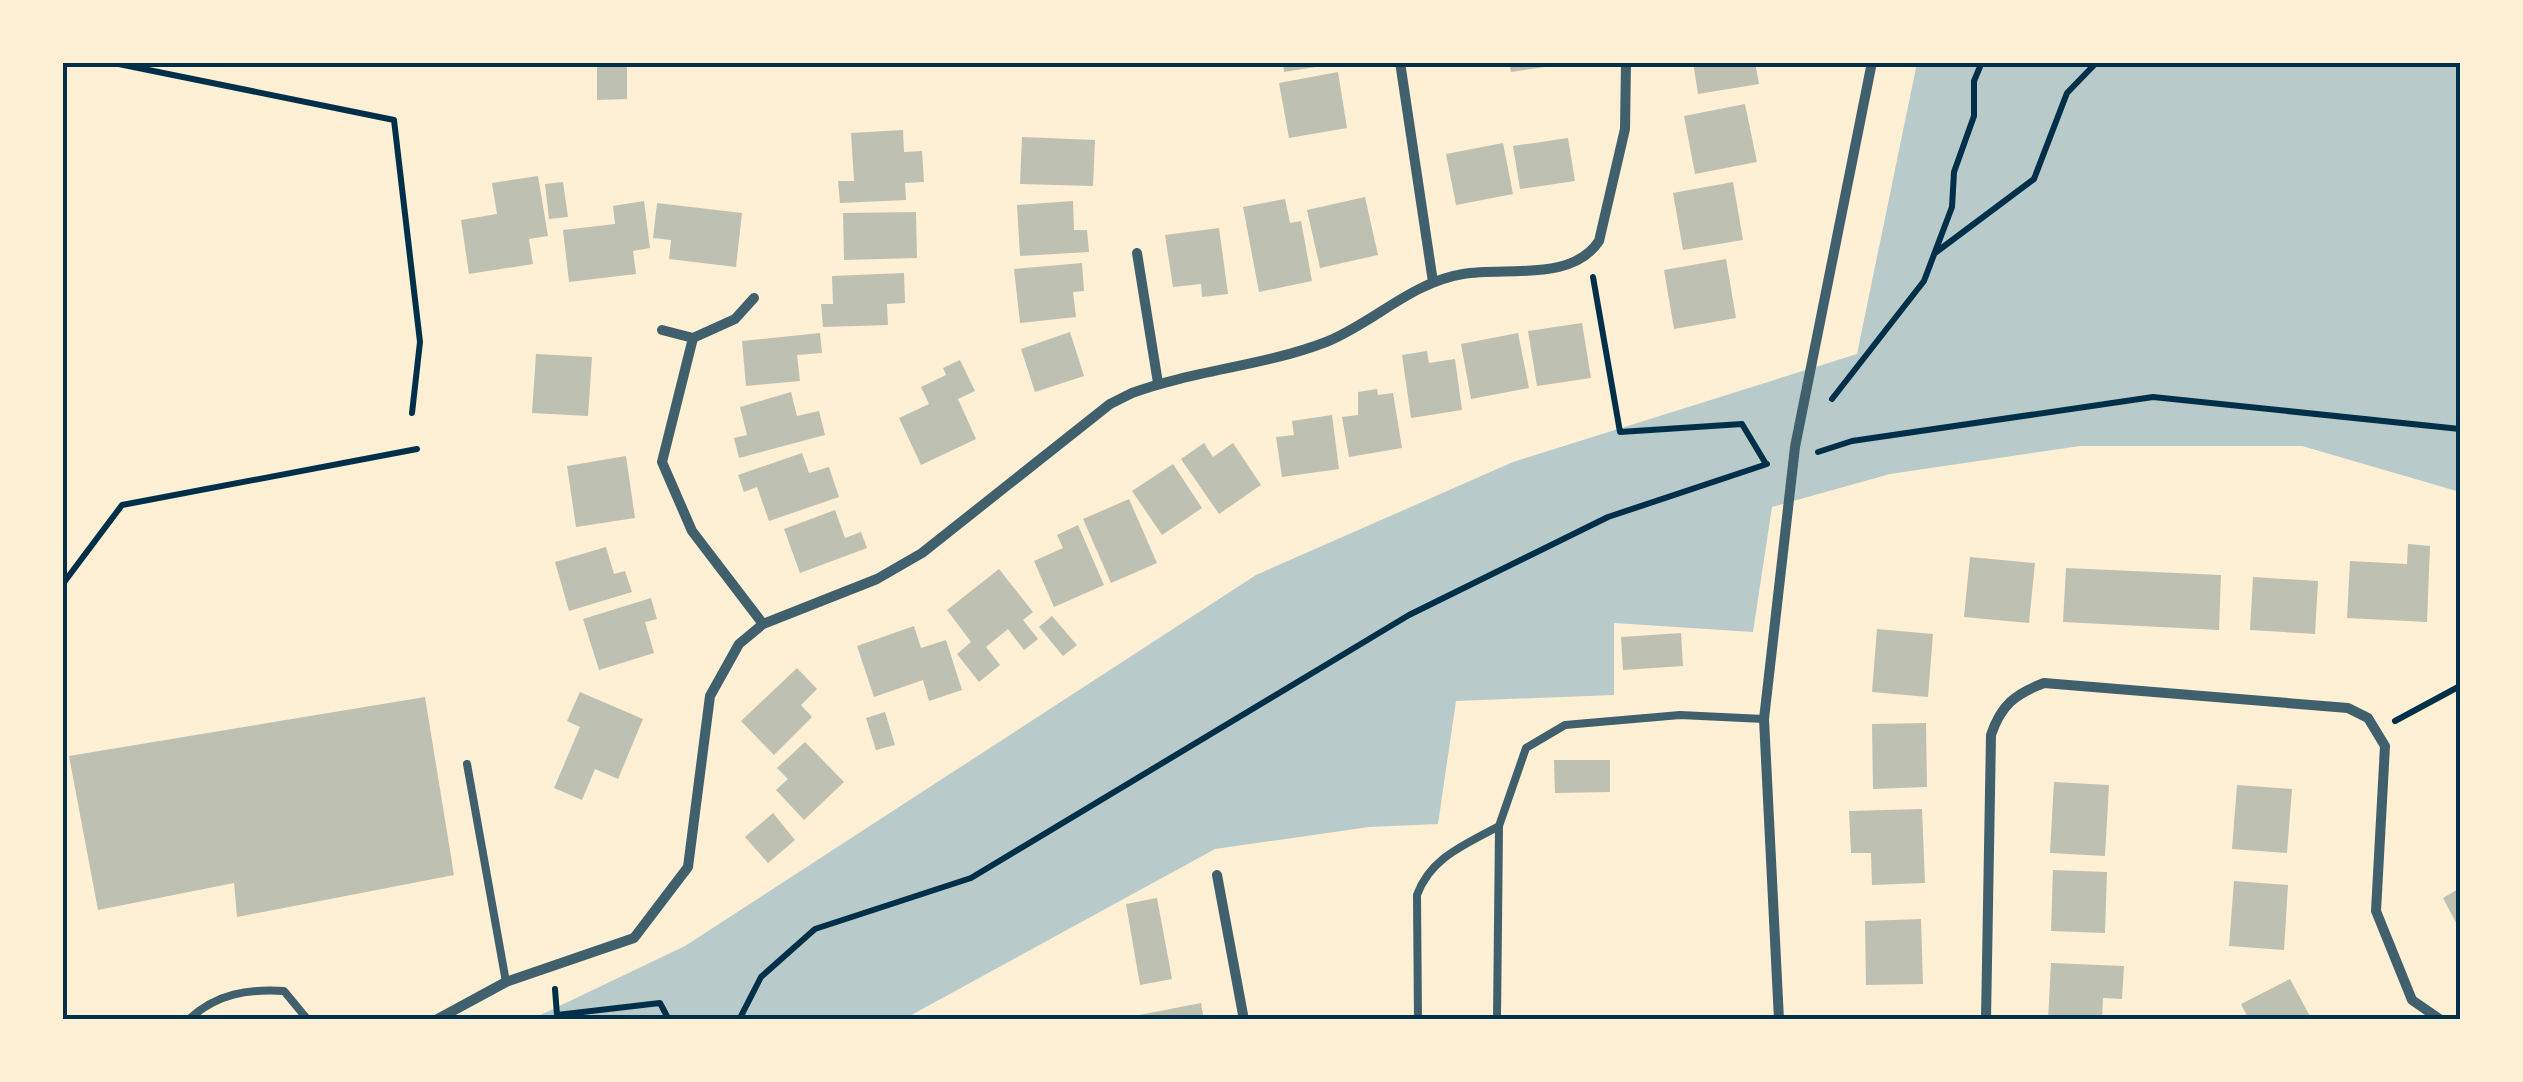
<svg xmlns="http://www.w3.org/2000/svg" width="2523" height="1082" font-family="'DejaVu Sans',sans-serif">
	<rect width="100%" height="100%" fill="#fdf0d5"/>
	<!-- green -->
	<path fill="#b9caca" d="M1917,63H2460V492L2302,446H2080L1890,474L1772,507L1753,632L1614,623V695L1456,701L1438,824L1369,827L1215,849L904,1019L530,1020L685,946L1256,575L1513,462L1857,354Z"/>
	<!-- building -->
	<path fill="#bec0b2" d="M1283,62H1328V65L1284,72Z
		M1509,62H1559V65L1511,72Z
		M1693,62H1755L1759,84L1698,94Z
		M627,63V99L597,100V64Z
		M1338,72L1347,128L1289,138L1279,83Z
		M1745,104L1757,162L1695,174L1684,116Z
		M903,130L904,152L922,151L924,182L905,183L906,200L840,203L838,181H854L851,133Z
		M1022,137L1095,140L1093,186L1020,184Z
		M1568,138L1575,181L1520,189L1513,146Z
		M1503,143L1513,194L1456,205L1446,154Z
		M538,176L548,236L529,239L533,264L469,274L461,220L497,214L492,183Z
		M563,182L568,217L549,219L545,184Z
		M1733,182L1743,240L1683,250L1673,193Z
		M1365,197L1378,255L1320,268L1307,210Z
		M1285,199L1290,223L1301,221L1312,281L1259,292L1243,207Z
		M644,201L650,248L633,251L636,274L569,282L563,230L615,224L613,206Z
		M1073,201L1074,230H1087L1089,252L1020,256L1017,205Z
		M657,203L742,213L736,267L669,259L671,240L653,238Z
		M916,212L917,258L844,260L843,213Z
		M1219,228L1228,294L1202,297L1201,284L1173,287L1165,235Z
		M1726,259L1736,318L1674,329L1664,270Z
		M1082,263L1084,291L1073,292L1076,317L1020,323L1014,269Z
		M904,273L905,303L887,304L888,325L823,327L821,304H833L832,276Z
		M1582,323L1591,378L1537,386L1528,331Z
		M1070,332L1084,376L1035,392L1021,349Z
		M820,333L822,353L797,355L800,381L746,386L742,341Z
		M1518,333L1529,388L1471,399L1461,344Z
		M1427,351L1429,363L1455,359L1462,410L1411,418L1402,355Z
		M536,354L592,357L588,416L532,413Z
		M960,360L975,391L958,399L976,439L921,465L899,418L929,404L921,387L946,375L943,368Z
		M1377,389L1378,395L1393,393L1402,448L1349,457L1342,417L1358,415V392Z
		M791,392L797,416L819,411L825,435L739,458L734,438L747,435L740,407Z
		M1332,415L1339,469L1282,477L1276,437L1294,435L1292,421Z
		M1204,443L1213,457L1233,443L1261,485L1219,514L1181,459Z
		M802,453L809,473L829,467L839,497L769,521L757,487L744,492L738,475Z
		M626,456L635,518L576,527L567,466Z
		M1173,464L1202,508L1162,535L1132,491Z
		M1129,499L1157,563L1111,583L1083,519Z
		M835,510L845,538L861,532L867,548L800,573L784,529Z
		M1078,525L1104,585L1054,607L1034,561L1063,548L1057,535Z
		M2408,544L2430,546L2427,622L2347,618L2350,561L2407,564Z
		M606,547L614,574L625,571L632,592L569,611L555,562Z
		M1970,557L2035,563L2029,623L1964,617Z
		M2066,568L2221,575L2219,630L2063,622Z
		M999,569L1033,612L1023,620L1038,639L1024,650L1008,629L986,647L1000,665L979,682L957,654L971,642L947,610Z
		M2253,577L2318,581L2315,634L2250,630Z
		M651,598L657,619L645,622L654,653L599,670L583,619Z
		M1052,616L1077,645L1063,656L1039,627Z
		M914,626L921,648L946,640L962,690L929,701L923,680L874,697L857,646Z
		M1877,629L1933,634L1928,697L1872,692Z
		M1681,633L1683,666L1623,670L1621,637Z
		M797,668L817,689L801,705L812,717L774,755L741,721Z
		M580,692L643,719L618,779L595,769L582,800L554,788L580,727L567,721Z
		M425,697L454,875L237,917L234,883L98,910L69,756Z
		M885,712L895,745L876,750L866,718Z
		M1926,723L1927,787L1873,789L1872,724Z
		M805,742L844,782L804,820L776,790L788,779L777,768Z
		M1554,760H1610V792L1555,793Z
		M2054,782L2109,785L2105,856L2050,853Z
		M2237,785L2292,789L2287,853L2232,849Z
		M1922,809L1925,883L1872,885L1871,853H1851L1849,811Z
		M773,813L795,840L768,863L745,837Z
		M2053,870L2107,872L2105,933L2051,931Z
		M2234,881L2288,885L2284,950L2229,946Z
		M2460,888V930L2443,898Z
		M1157,898L1172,979L1140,985L1126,904Z
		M1921,919L1923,984L1866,985L1865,921Z
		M2051,963L2124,966L2122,999L2103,998L2102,1020H2048Z
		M2290,979L2312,1020H2249L2241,1004Z
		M1201,1003L1204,1020H1124V1018Z"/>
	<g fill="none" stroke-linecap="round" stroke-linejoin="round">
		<!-- path -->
		<path stroke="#003049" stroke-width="6" d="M109,62L394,120L420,342L412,413
			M1935,253L2034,179L2067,93L2097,62
			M1593,277L1620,432L1742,424L1766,464
			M1832,399L1924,281L1952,207L1954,172L1974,116V81L1982,62
			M1818,452L1852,441L2153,397L2460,429
			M62,585L122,505L417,449
			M2395,721L2460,686
			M555,989L557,1015L660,1003L669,1020
			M739,1020L761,977L815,929L971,878L1409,615L1608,517L1767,464"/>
		<!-- service -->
		<path stroke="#3f606c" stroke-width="8" d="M467,764L506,982
			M188,1020C217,993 248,989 284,991L308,1020
			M1418,1020L1417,895C1431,857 1465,845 1499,826
			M1497,1020L1499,826L1526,748L1565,725L1680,715L1764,719"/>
		<!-- minor -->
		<path stroke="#3f606c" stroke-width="10" d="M1400,62L1433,282
			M1137,253L1158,383
			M754,298L735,319L693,338L662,462L692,531L763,624
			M662,330L693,338
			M1217,875L1244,1020
			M436,1020L506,982L634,938L688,867L710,696L739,644L763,624L877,579L922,553L1110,404L1132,393C1195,370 1264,366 1326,342C1373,323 1412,282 1463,274C1507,267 1572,282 1599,241L1625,129L1626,62
			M1779,1020L1764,719L1795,447L1872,62
			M1986,1020L1991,735C2001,705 2015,694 2044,683L2348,708L2368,718L2385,746L2376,911L2412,1000L2441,1020"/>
	</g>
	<!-- border -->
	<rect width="2523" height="1082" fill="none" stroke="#fdf0d5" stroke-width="130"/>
	<rect x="65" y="65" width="2393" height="952" fill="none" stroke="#003049" stroke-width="4"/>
</svg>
